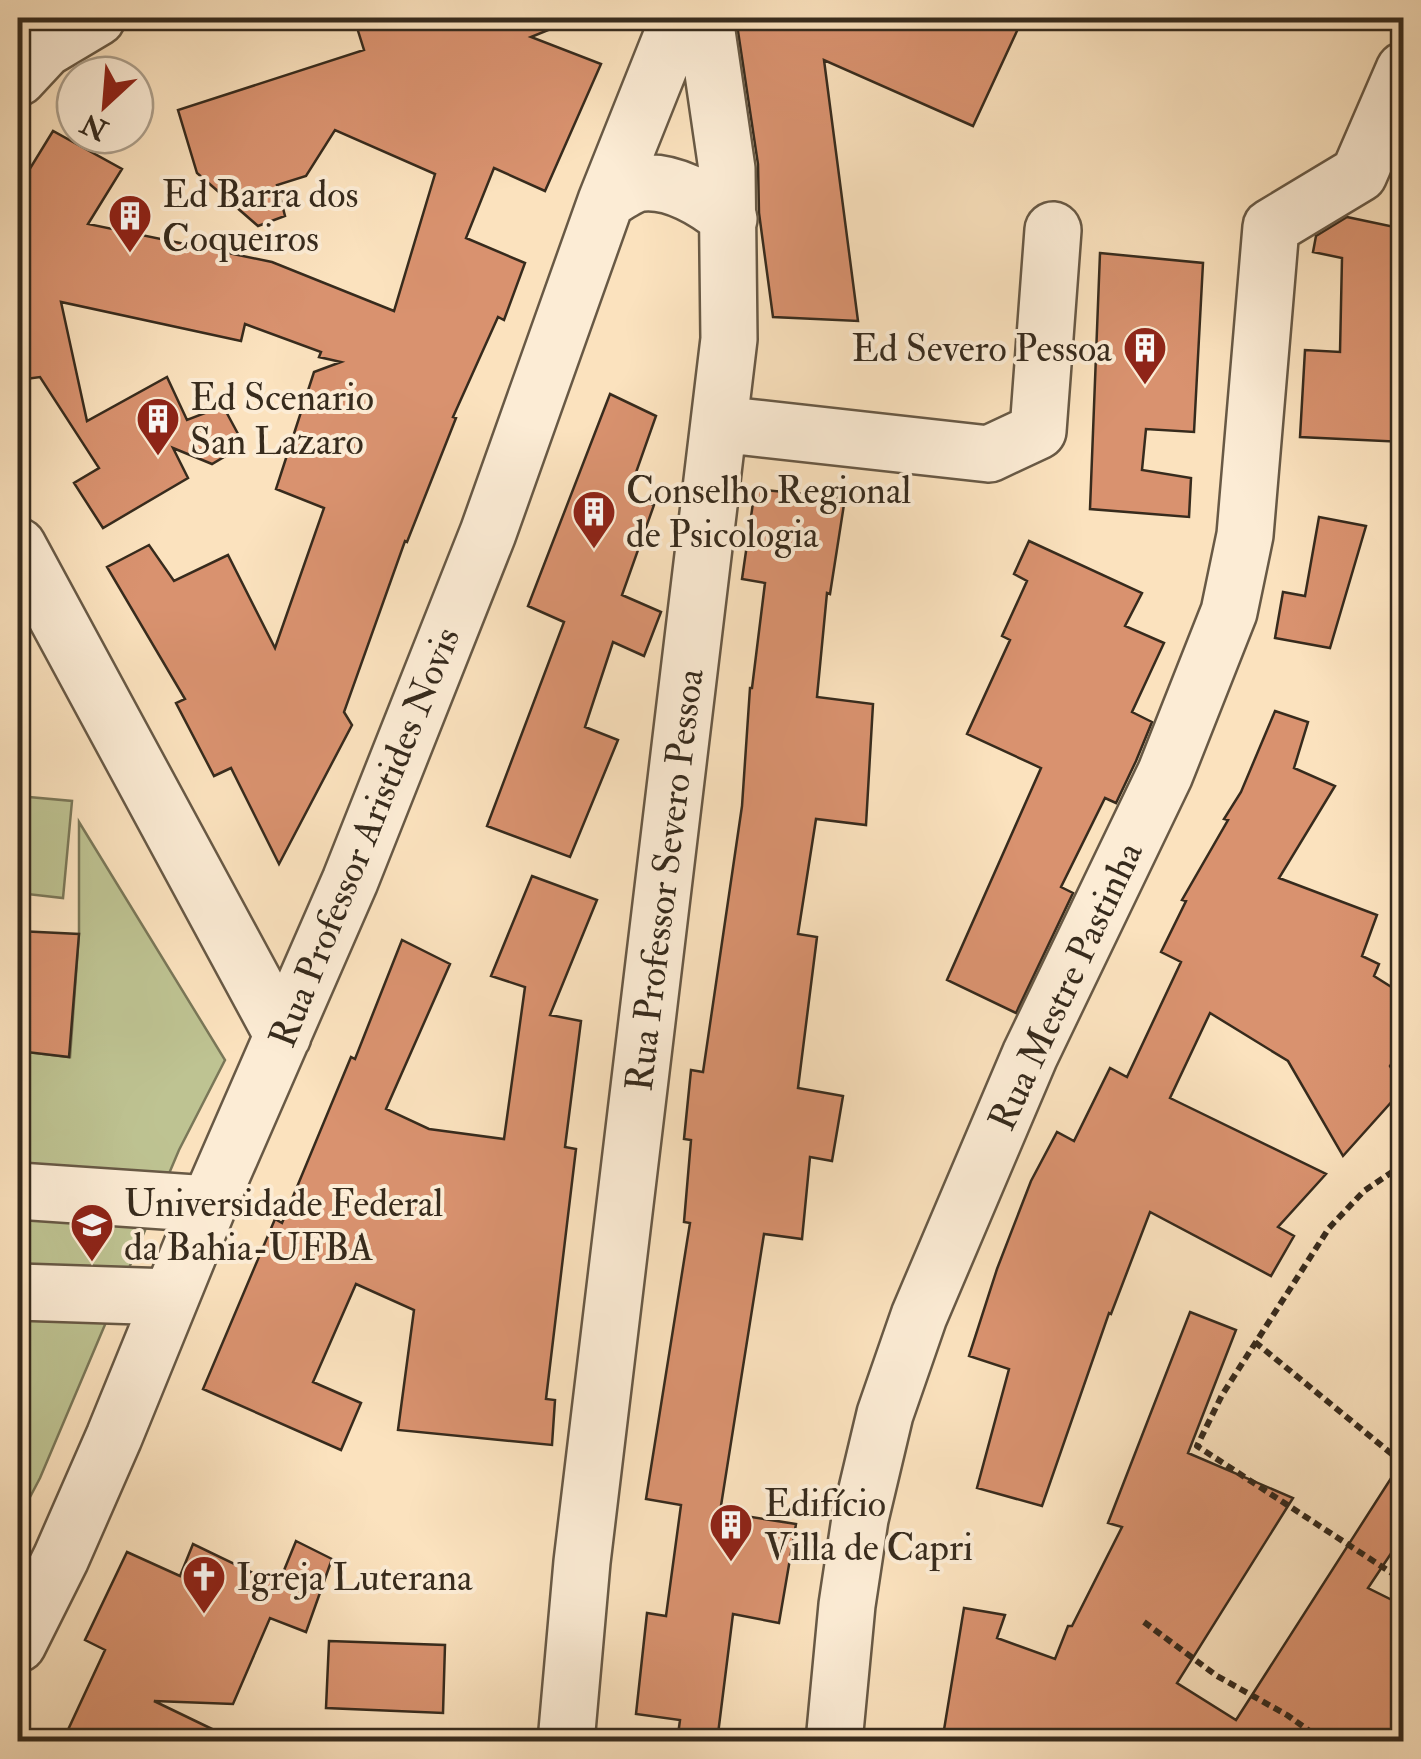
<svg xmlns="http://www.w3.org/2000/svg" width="1421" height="1759" font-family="'IM FELL Double Pica',serif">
	<rect width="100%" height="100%" fill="#fbe2be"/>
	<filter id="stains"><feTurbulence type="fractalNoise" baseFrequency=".002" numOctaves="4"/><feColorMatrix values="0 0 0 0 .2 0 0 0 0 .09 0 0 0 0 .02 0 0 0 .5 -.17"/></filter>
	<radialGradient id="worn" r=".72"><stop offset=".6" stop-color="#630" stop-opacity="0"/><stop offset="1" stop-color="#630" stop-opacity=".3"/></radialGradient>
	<!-- green -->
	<path fill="#bec392" stroke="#7a7758" stroke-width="2.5" d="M18,796L72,801L63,898L18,893Z
		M79,822L225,1060L179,1150L40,1478L18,1520V1051L70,1057L79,934Z"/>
	<!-- building -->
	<path fill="#d9926f" stroke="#372b1d" stroke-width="2.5" d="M354,18H573V20L531,37L601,64L545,191L494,168L466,238L525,263L504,320L498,317L453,417L456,418L407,542L405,541L344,712L352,725L279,864L231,768L214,776L176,703L185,699L107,567L149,545L174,581L228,555L275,648L324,508L276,489L314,372L341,362L319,357L321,352L245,324L241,341L61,302L87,421L167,377L187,420L223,406L244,445L212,464L173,448L188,478L103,528L74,483L99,468L40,377L18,380V188L53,131L122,169L88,224L272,262L394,311L435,174L335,130L306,176L277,185L285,216L258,226L197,173L178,110L364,50Z
		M736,18H1023L973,126L824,60L858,321L773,317L759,213L758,164Z
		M1347,217L1404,229V442L1300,437L1305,350L1340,352L1342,258L1313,252L1316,236Z
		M1100,253L1203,263L1194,432L1146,429L1142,470L1191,478L1189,517L1090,509Z
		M610,394L656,416L628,495L654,505L622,595L661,612L644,656L613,642L585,727L618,740L570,857L487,826L564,622L528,606Z
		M755,489L845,498L830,594L827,593L817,697L873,704L866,825L816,819L798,934L817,937L798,1088L843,1096L832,1161L810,1157L802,1239L764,1234L720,1512L796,1524L779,1623L733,1614L717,1742H677L680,1720L636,1714L647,1613L666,1616L681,1505L646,1499L690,1223L684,1222L691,1140L684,1139L691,1070L703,1072L742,806L750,688H752L765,583L742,579Z
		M1319,517L1366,526L1330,648L1275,638L1283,592L1305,596Z
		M1029,541L1142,593L1125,626L1164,643L1132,712L1152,722L1136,761L1116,803L1105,798L1061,887L1073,893L1016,1013L947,980L1041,768L967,734L1010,640L1002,636L1027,581L1014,574Z
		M1275,711L1308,722L1294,768L1335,786L1279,878L1377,915L1362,956L1379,964L1374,976L1404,995V1044L1390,1066L1403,1089L1343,1156L1288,1061L1210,1013L1170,1098L1326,1174L1278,1227L1294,1236L1271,1276L1150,1212L1111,1314L1109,1313L1042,1506L977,1488L1009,1369L969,1356L997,1269L1031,1181L1057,1132L1074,1141L1110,1068L1127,1077L1181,962L1161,952L1186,901L1182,900L1228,820L1224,819L1241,792Z
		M532,876L597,900L550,1015L581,1021L565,1147L576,1149L546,1399L555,1400L552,1445L398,1430L414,1310L356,1284L313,1382L361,1403L341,1450L203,1389L275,1219L282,1223L351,1057L355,1059L402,940L450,964L386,1109L429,1129L504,1139L525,987L491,976Z
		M18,931L79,934L69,1057L18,1051Z
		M1190,1312L1236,1330L1188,1453L1293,1498L1177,1683L1236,1720L1404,1458V1534L1368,1588L1404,1606V1742H942L964,1608L1005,1615L997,1638L1055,1659L1068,1626H1072L1122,1527L1108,1523Z
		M296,1541L332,1559L306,1632L270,1618L233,1704L154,1701L239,1742H87L67,1732L105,1650L85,1640L127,1552L180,1576L193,1544L278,1585Z
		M329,1641L445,1645L443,1713L326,1708Z"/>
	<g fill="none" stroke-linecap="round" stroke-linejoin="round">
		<defs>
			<path id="minor" d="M18,78L45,49L97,18
				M606,201C616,195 631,184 642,183C673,180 706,200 729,219
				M719,424L989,454L1038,431L1053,230
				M18,546L283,1036
				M18,1191L209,1204
				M18,1292L171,1297
				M18,1644L61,1558L114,1437L209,1204L350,881L488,533L606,201L679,18
				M566,1742L582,1562L729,339L727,169L705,18
				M834,1742L847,1605L860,1519L885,1414L919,1316L1030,1055L1165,774L1229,612L1245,535L1271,227L1359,174L1404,70"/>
		</defs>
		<!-- minor casing -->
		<use href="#minor" stroke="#685945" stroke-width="60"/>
		<!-- path -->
		<path stroke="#372b1d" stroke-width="6" stroke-dasharray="8 5" stroke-linecap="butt" d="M1404,1164L1364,1191L1329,1228L1222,1395L1197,1446L1404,1581
			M1255,1342L1404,1464
			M1144,1622L1217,1676L1287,1715L1325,1742"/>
		<!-- minor -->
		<use href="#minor" stroke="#fcecd5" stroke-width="55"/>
	</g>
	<!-- icons -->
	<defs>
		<symbol id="building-pin" viewBox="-11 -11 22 30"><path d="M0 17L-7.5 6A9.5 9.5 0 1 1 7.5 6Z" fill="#8f2418" stroke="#fcecd5"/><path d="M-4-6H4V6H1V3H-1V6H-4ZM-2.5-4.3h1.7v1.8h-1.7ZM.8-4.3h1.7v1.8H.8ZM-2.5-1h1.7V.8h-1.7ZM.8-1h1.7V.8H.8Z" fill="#fff"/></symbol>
		<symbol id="university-pin" viewBox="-11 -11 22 30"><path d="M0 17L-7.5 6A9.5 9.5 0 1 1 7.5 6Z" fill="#8f2418" stroke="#fcecd5"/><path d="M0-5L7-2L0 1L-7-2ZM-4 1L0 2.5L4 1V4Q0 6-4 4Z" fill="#fff"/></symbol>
		<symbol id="church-pin" viewBox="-11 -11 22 30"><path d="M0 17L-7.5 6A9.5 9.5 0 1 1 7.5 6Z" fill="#8f2418" stroke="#fcecd5"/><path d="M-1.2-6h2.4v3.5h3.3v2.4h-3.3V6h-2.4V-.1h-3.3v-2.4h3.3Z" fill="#fff"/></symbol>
	</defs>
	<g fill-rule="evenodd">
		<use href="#building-pin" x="105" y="191" width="50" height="68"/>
		<use href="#building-pin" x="1120" y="323" width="50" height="68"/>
		<use href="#building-pin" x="133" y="394" width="50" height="68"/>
		<use href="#building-pin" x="569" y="487" width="50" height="68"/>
		<use href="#university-pin" x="67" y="1200" width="50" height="68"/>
		<use href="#building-pin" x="706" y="1500" width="50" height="68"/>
		<use href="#church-pin" x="179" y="1552" width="50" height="68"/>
	</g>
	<g text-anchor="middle" stroke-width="8" stroke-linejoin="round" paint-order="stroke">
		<!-- poi labels -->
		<g font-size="38" fill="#372b1d" stroke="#fcecd5" text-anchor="start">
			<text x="162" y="207">Ed Barra dos<tspan x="162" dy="44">Coqueiros</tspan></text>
			<text x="1112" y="361" text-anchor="end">Ed Severo Pessoa</text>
			<text x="190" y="410">Ed Scenario<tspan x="190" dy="44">San Lazaro</tspan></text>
			<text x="626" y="503">Conselho Regional<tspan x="626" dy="44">de Psicologia</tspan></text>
			<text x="124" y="1216">Universidade Federal<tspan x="124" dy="44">da Bahia-UFBA</tspan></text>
			<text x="764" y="1516">Edifício<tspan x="764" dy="44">Villa de Capri</tspan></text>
			<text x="236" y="1590">Igreja Luterana</text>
		</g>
		<!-- street labels -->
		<g font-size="38" fill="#372b1d" stroke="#fcecd5">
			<text transform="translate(364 837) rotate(-68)" y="13">Rua Professor Aristides Novis</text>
			<text transform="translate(664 880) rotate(-83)" y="13">Rua Professor Severo Pessoa</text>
			<text transform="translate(1065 986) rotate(-65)" y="13">Rua Mestre Pastinha</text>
		</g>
	</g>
	<!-- margin -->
	<rect width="1421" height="1759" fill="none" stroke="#fbe2be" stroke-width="60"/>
	<rect x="20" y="20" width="1381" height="1719" fill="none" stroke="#372b1d" stroke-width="5"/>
	<rect x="30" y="30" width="1361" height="1699" fill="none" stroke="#372b1d" stroke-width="2.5"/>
	<!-- north arrow -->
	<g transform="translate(105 105) rotate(206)"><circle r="48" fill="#fcecd5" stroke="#ad9f8b" stroke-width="2.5"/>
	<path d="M0-8L18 38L0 25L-18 38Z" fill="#8f2418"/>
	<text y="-15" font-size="28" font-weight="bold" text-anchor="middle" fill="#372b1d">N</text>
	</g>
	<rect width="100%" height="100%" filter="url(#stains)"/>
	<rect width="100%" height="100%" fill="url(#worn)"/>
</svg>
